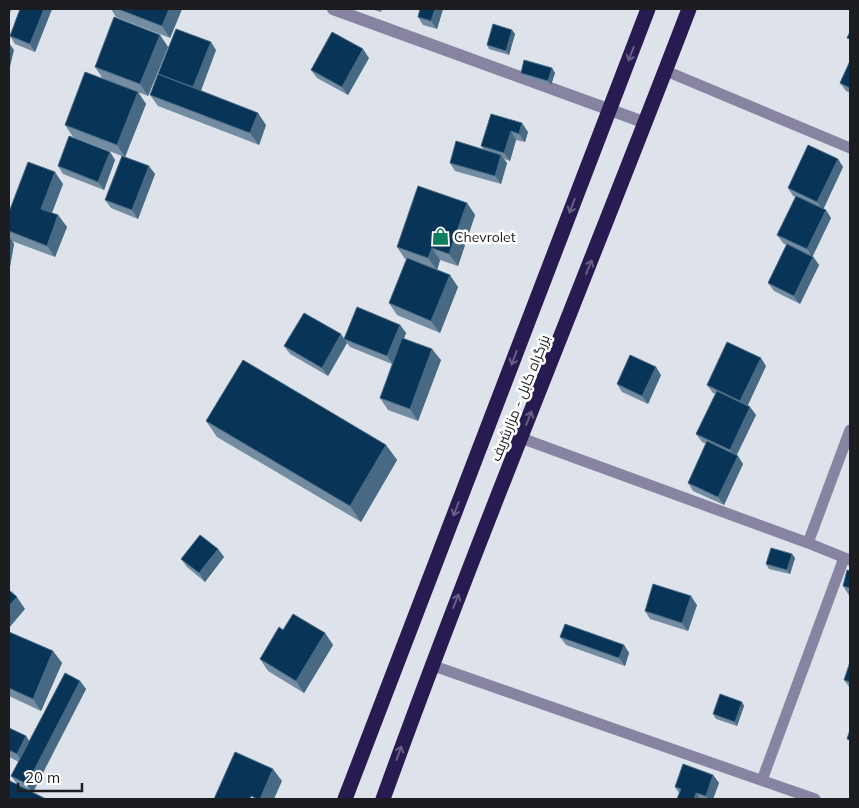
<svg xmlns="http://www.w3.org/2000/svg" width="859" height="808" font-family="Mulish,Cairo,sans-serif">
	<rect width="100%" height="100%" fill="#dee2eb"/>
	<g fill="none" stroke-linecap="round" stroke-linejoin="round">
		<!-- lane -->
		<path stroke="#8684a1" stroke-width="11" d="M666,71L850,148
			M521,438L808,543L850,560
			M808,543L850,430
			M431,665L815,799
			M762,780L844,558"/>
		<!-- street -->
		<path stroke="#8684a1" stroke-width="12" d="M333,9L646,123"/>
		<!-- highway -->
		<path stroke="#271b52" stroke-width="15" d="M345,799L648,9
			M383,799C479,533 588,273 689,9"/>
	</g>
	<!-- wall -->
	<path fill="#738ca1" d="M20,9H52L35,52L15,44L10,36Z
		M111,9H182L170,38L116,17Z
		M371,9H382L381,12Z
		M420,9H443L437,29L423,25L418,17Z
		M512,30L515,34L509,55L489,49L487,45Z
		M160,35L168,47L148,96L103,79L95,67Z
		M216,50L201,91L266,125L259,145L158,106L150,95L159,75L158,74Z
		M369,58L348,95L317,78L311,70Z
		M850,61V93L846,91L840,83Z
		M552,68L555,73L551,85L524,77L521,73Z
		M138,92L146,104L125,157L155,174L138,219L111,208L105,200L122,156L73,137L65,125Z
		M491,114L528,132L525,142L516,140L510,161L504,159L507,163L501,184L455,171L450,163L484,150L481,146Z
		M110,152L115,160L104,190L63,174L58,166Z
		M838,159L843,167L823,209L831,218L813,256L819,265L800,304L774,291L768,283L786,245L783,243L777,235L796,197L793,196L788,188Z
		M63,184L52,213L58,215L67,227L55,257L12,241L14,244L9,272V212Z
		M467,203L475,215L458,266L440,260L437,270L458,287L440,333L397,315L389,303L407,259H405L397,247Z
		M400,325L406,333L404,338L441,360L418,421L388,410L380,398L392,364L350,347L347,343L328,376L290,354L284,346L344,338Z
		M766,366L748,405L756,415L737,455L743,464L724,505L693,491L688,483L706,444L702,442L696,434L715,394L713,393L707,385Z
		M661,375L648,404L622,392L617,384Z
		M206,421L386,445L397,460L361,522L217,437Z
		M218,549L224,557L205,582L187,567L181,559Z
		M792,554L795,558L790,574L769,569L766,564Z
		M850,571V597L843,586Z
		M697,605L688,631L650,619L645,611Z
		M283,630L325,633L333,645L304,693L268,671L260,659Z
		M9,632L53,651L62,663L41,711L9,696Z
		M560,637L624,645L629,653L625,666L566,645Z
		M850,662V688L844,680Z
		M80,681L86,689L33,793L17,784L11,776L19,762L9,757V728L26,736L29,741Z
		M742,702L744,706L737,726L716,719L713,714Z
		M713,775L719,783L713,799H677L679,793L675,787Z"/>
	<!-- shaded-wall -->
	<path fill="#486983" d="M9,9H11L9,18Z
		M44,9H52L35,52L30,44Z
		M169,9H182L170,38L162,26Z
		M435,9H443L437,29L431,21Z
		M512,30L515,34L509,55L506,51Z
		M160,35L168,47L148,96L140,84Z
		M211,42L216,50L199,95L193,87Z
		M9,43L14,50L9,71Z
		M363,49L369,58L348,95L342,87Z
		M552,68L555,73L551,85L548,81Z
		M138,92L146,104L125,157L117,145Z
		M258,113L266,125L259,145L250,133Z
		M522,123L528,132L525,142L519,134Z
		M511,131L516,140L510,161L504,153Z
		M110,152L115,160L104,190L98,182Z
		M501,155L507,163L501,184L495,176Z
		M838,159L843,167L823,210L817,202Z
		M149,166L155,174L138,219L132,210Z
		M55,172L63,184L49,220L41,209Z
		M467,203L475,215L458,266L449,254Z
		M826,210L831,218L812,257L807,249Z
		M58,215L67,227L55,257L47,246Z
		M9,236L14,244L9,272Z
		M432,248L440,260L437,270L428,258Z
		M813,257L819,265L800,304L794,296Z
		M450,275L458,287L440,333L431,321Z
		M400,325L406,333L393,364L387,356Z
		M341,334L347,343L328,376L322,368Z
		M432,349L441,360L418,421L410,409Z
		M761,358L766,366L746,409L740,401Z
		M656,367L661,375L648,404L642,396Z
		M750,407L756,415L735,458L730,450Z
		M386,445L397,460L361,522L350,506Z
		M738,456L743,464L724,505L718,497Z
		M218,549L224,557L205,582L199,573Z
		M792,554L795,558L790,574L787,570Z
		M691,596L697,605L688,631L682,623Z
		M17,597L25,609L9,628V606Z
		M325,633L333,645L304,693L296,681Z
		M624,645L629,653L625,666L619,658Z
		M53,651L62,663L41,711L33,699Z
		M80,681L86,689L32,793L27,784Z
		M742,702L744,706L737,726L735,722Z
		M26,736L34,748L25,766L17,754Z
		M273,769L282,781L274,799H260Z
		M713,775L719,783L713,799H708L706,796Z
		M696,793L700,799H694Z"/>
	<!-- building -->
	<path fill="#083557" stroke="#486983" d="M20,9H44L30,44L10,36Z
		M118,9H169L162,26Z
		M420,9H435L431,21L418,17Z
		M114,17L160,35L140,84L95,67Z
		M493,24L512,30L506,51L487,45Z
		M176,29L211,42L193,87L158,74Z
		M332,32L363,49L342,87L311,70Z
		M850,32V39L847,38Z
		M524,60L552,68L548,81L521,73Z
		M850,61V88L840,83Z
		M85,72L138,92L117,145L65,125Z
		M158,74L258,113L250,133L150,95Z
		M491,114L522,123L519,134L511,131L504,153L481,146Z
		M69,136L110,152L98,182L58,166Z
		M456,141L501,155L495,176L450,163Z
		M808,145L838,159L817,202L788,188Z
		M122,156L149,166L132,210L105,200Z
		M28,162L55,172L41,209L58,215L47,246L9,231V212Z
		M418,186L467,203L449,254L432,248L428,258L397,247Z
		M796,196L826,210L807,249L777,235Z
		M787,244L813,257L794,296L768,283Z
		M407,258L450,275L431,321L389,303Z
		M357,307L400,325L387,356L344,339Z
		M304,313L341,334L322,368L284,346Z
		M402,338L432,349L410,409L380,398Z
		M727,342L761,358L740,401L707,385Z
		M630,355L656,367L642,396L617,384Z
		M243,360L386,445L350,506L206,421Z
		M717,391L750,407L730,450L696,434Z
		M707,441L738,456L718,497L688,483Z
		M200,535L218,549L199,573L181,559Z
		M771,548L792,554L787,570L766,564Z
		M847,570L850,571V588L843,586Z
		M653,584L691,596L682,623L645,611Z
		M9,590L17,597L9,606Z
		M293,614L325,633L296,681L260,659L279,627L283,630Z
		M565,624L624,645L619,658L560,637Z
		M9,632L53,651L33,699L9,688Z
		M850,662V682L844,680Z
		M65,673L80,681L27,784L11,776Z
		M720,694L742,702L735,722L713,714Z
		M9,728L26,736L17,754L9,750Z
		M850,730V740L847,739Z
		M235,752L273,769L260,799H258L251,796L250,799H214Z
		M683,764L713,775L706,796L696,793L694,799H677L681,789L675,787Z
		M10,781L46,799H9V784Z"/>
	<!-- one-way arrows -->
	<defs><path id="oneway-shaft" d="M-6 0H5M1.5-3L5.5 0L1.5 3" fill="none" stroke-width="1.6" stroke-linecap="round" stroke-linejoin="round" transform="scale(1.25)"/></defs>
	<g stroke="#685f86">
		<use href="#oneway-shaft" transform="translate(631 54) rotate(111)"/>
		<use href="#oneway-shaft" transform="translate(572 206) rotate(111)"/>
		<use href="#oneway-shaft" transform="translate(589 267) rotate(-68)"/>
		<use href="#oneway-shaft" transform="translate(514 358) rotate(111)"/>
		<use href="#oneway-shaft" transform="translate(529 418) rotate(-68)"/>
		<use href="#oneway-shaft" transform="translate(456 509) rotate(111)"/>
		<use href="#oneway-shaft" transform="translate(456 601) rotate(-68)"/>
		<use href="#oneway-shaft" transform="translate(399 753) rotate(-70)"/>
	</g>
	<!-- icons -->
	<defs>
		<symbol id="shop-bare" viewBox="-9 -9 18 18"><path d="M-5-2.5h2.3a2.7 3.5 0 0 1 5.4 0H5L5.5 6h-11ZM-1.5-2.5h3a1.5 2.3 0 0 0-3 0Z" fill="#0d7e5b" stroke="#fff" stroke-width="2.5" paint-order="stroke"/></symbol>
	</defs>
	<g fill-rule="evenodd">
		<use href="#shop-bare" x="428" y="224" width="25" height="25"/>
	</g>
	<g text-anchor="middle" stroke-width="5" stroke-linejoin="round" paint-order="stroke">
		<!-- poi labels -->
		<g font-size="14" fill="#1c1d21" stroke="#fff" text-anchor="start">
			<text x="454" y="242">Chevrolet</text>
		</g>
		<!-- street labels -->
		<g font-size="14" fill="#1c1d21" stroke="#fff">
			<text transform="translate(520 398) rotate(-68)" y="5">بزرگراه کابل - مزارشریف</text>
		</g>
	</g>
	<!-- border -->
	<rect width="859" height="808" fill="none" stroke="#1c1d21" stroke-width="20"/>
	<!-- scale -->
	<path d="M18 783v8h64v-8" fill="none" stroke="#1c1d21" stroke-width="2.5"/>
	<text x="25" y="783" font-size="15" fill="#1c1d21" stroke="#ffffff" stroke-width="4" paint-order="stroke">20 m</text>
</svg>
